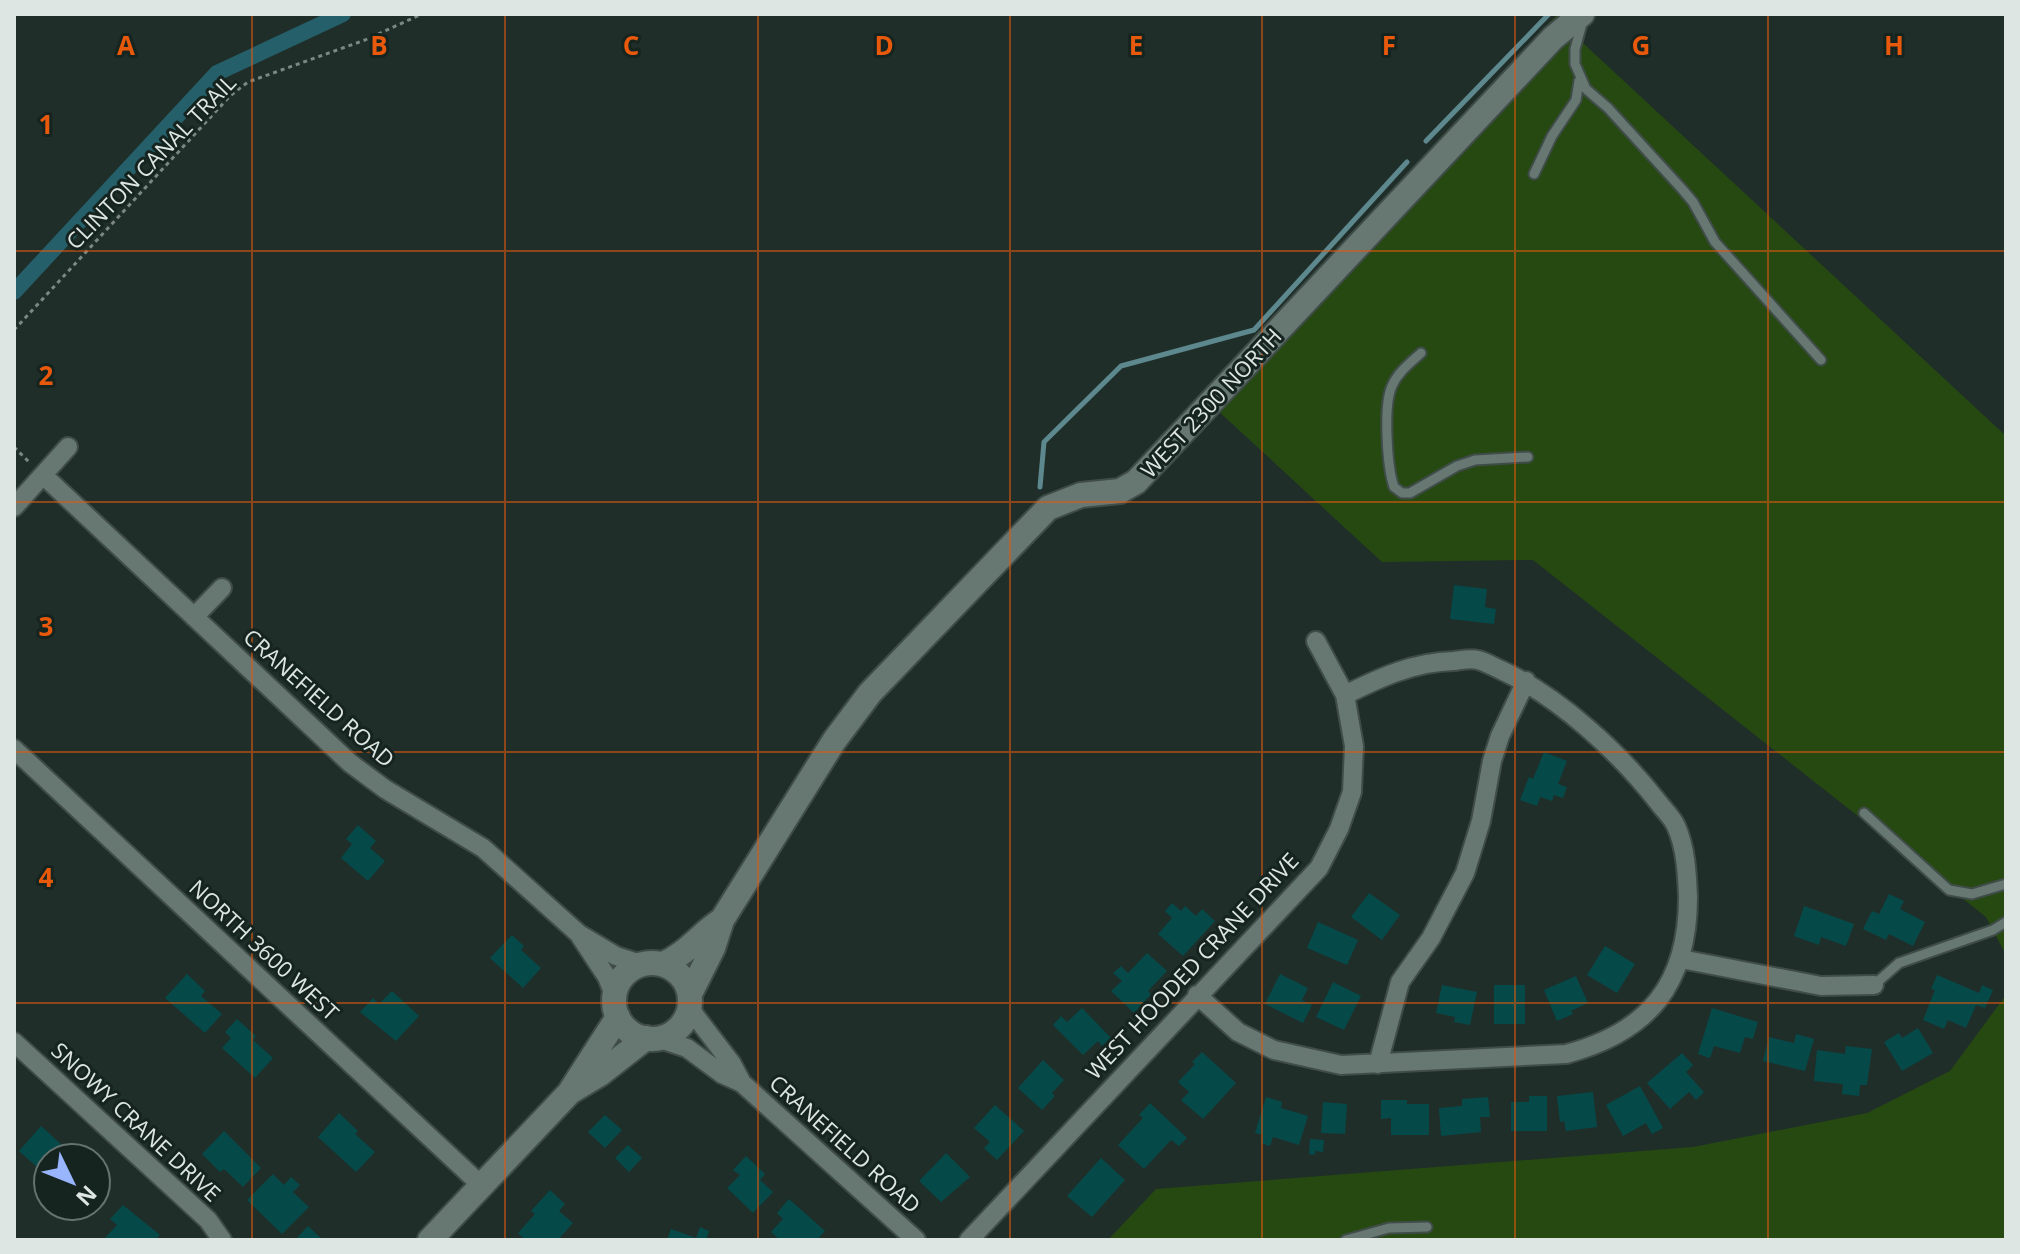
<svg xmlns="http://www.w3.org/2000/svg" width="2020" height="1254" font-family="'Open Sans',sans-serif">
	<rect width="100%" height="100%" fill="#202e2a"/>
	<!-- green -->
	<path fill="#264912" d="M1558,14H1595L1570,31L2006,436V955L1986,917L1533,560L1382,562L1216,409L1559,43L1544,28Z
		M2006,995V1240H1108L1156,1189L1693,1147L1867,1113L1950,1071Z"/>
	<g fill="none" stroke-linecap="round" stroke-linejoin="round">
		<!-- stream -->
		<path stroke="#5c888e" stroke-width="5" d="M1426,141L1549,14
			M1040,487L1044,442L1121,366L1254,330L1407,162"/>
		<!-- canal -->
		<path stroke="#255f69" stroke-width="16" d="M14,292L217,73L343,14"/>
	</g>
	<!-- building -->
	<path fill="#054a49" d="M1454,585L1487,589L1485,607L1496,609L1494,624L1450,619Z
		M1544,752L1567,761L1558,784L1567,787L1563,798L1554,795L1552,801L1540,797L1537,806L1520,800L1529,777L1533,779Z
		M358,825L376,841L370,848L385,861L368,881L341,858L352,844L346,839Z
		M1369,893L1400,915L1382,940L1351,917Z
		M1889,894L1904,901L1900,909L1925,922L1913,946L1889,934L1886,940L1863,929L1872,911L1879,914Z
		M1172,903L1181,911L1185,906L1196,916L1202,909L1215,921L1183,956L1158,934L1172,918L1165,911Z
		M1804,906L1854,924L1846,946L1821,937L1819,945L1794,936Z
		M1318,922L1358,940L1347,965L1307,948Z
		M512,935L524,946L521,950L541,968L523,988L490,958Z
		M1605,946L1635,964L1617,993L1587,975Z
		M1147,953L1167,971L1148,991L1151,994L1134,1013L1111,991L1122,981L1113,973L1121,966L1128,973Z
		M187,974L205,991L201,996L222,1014L205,1033L165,998Z
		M1280,974L1308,988L1302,1000L1312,1005L1303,1023L1265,1004Z
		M1937,975L1979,993L1982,985L1993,990L1985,1008L1976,1005L1966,1028L1948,1020L1944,1029L1923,1020L1935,990L1931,989Z
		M1576,976L1588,1003L1571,1011L1573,1014L1557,1021L1544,990Z
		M1333,982L1361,996L1344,1030L1316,1017Z
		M1442,985L1477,992L1470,1025L1454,1022L1455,1017L1436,1013Z
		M1494,985H1525V1024H1494Z
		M392,991L419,1016L396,1041L360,1012L373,998L379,1004Z
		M1082,1008L1111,1038L1102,1046L1098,1041L1083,1055L1053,1025L1061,1016L1067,1022Z
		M1712,1008L1758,1022L1753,1039L1745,1037L1740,1053L1714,1046L1710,1058L1698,1054Z
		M237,1019L256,1036L253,1040L273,1058L255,1078L222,1048L231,1038L225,1032Z
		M1918,1028L1933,1053L1902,1071L1884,1042L1899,1033L1902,1038Z
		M1796,1034L1814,1039L1805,1071L1763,1061L1769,1037L1794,1043Z
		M1846,1046L1872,1049L1867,1085H1860L1859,1096L1842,1094L1843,1084L1814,1081L1817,1050L1845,1054Z
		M1202,1052L1236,1083L1203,1119L1181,1100L1189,1092L1178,1082L1195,1064L1192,1062Z
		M1682,1053L1693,1065L1686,1072L1704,1092L1696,1100L1689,1092L1670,1109L1647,1083Z
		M1043,1060L1064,1080L1052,1093L1055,1096L1042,1110L1018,1088Z
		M1640,1086L1663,1128L1652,1134L1646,1123L1623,1136L1606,1105Z
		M1593,1092L1597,1127L1566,1131L1564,1121L1560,1122L1557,1096Z
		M1529,1096H1547V1131H1511V1102H1529Z
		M1266,1097L1282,1102L1281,1108L1308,1116L1299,1145L1273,1137L1270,1146L1261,1143L1263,1135L1255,1133Z
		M1488,1097L1490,1117H1480L1481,1132L1441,1136L1439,1108L1462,1106V1099Z
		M1381,1100H1407V1104H1429V1135H1391V1118L1381,1119Z
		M1323,1102L1347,1104L1345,1134L1321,1133Z
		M1150,1103L1187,1138L1179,1146L1171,1140L1144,1169L1118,1145L1143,1118L1139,1115Z
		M995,1105L1024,1131L997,1160L984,1148L990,1142L974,1128Z
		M339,1113L358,1131L355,1134L375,1152L356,1172L318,1137Z
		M605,1115L622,1130L605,1148L588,1132Z
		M41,1126L73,1155L71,1158H48V1177L19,1151Z
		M224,1131L261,1168L243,1187L224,1169L220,1172L202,1154Z
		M1310,1139L1324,1140L1323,1152L1315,1151V1155L1309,1154Z
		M628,1145L642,1158L629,1172L615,1158Z
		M946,1153L970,1177L941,1202L919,1181Z
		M746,1156L765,1174L760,1180L773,1192L753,1213L727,1188L740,1175L733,1170Z
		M1101,1158L1125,1180L1092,1217L1067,1196Z
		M273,1174L284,1185L291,1177L300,1185L293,1192L309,1207L282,1234L247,1200Z
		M550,1190L565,1204L559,1211L573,1223L558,1240H525L518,1233L535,1214L531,1211Z
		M789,1199L825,1231L817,1240H780L771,1232L783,1219L777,1213Z
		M123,1205L160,1235L155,1240H103L117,1225L110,1219Z
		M308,1226L323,1240H295Z
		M700,1227L709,1231L706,1240H667L671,1229L696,1238Z"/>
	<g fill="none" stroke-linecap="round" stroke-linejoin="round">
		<defs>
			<path id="lane" d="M1583,20L1575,49V64L1586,89L1608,108L1682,189L1693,202L1715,242L1821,360
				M1534,174L1552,136L1576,100L1579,81
				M1421,353C1410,363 1398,372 1392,386C1383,405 1387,467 1394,487L1402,493H1410L1457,466L1475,460L1528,457
				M1864,813L1949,890L1972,894L2006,884
				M1874,985L1899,963L1993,930L2006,922
				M1346,1240L1389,1228L1427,1227"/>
			<path id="street" d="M43,475L350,763L385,789L483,848L579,934L616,956L641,964
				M14,507L68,447
				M194,617L222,588
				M14,749L481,1185
				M580,936L607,977L614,995
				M1681,959L1821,986L1874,985
				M1197,995L1238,1032L1274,1050L1341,1065L1566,1054C1649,1032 1688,984 1688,897C1687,874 1686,848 1676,826C1672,817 1663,809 1658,802C1619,752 1558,696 1501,670C1494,667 1486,662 1478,660C1471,658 1462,660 1454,661C1414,662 1381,677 1345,695
				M690,1009L732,1064L742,1083L916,1240
				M657,1038L687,1048L722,1074L742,1083
				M14,1042L208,1220L222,1240
				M1378,1064L1400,982L1431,938L1465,873L1481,821L1492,761L1500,736L1526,681
				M969,1240L1319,868L1339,829L1352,792L1354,746L1345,695L1316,641"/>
			<path id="secondary" d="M614 1001a38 38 0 1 1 76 0a38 38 0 1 1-76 0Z
				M663,964C687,954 701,933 722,920
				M690,994L713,948L722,920L834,741L870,693L1048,508L1081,495L1120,491L1136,482L1553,38L1582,14
				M571,1090L618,1017
				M430,1240L570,1092L600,1074L646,1038"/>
		</defs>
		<!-- lane casing -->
		<use href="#lane" stroke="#3f4c48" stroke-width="13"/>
		<!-- street casing -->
		<use href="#street" stroke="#3f4c48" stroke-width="22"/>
		<!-- secondary casing -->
		<use href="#secondary" stroke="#3f4c48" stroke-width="28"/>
		<!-- path -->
		<path stroke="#7d8885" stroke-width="3" stroke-dasharray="4 4" stroke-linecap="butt" d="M14,330L230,96L248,82L365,40L422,14
			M14,447L31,464"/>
		<!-- lane -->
		<use href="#lane" stroke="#677772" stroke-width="9"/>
		<!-- street -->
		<use href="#street" stroke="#677772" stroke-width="18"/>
		<!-- secondary -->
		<use href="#secondary" stroke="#677772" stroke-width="24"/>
	</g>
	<!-- grid -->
	<path fill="none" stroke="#e8590c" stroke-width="2" stroke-opacity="0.55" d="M252,14V1240M505,14V1240M758,14V1240M1010,14V1240M1262,14V1240M1515,14V1240M1768,14V1240M14,251H2006M14,502H2006M14,752H2006M14,1003H2006"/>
	<g text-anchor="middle" stroke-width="6" stroke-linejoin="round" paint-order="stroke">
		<!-- street labels -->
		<g font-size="22" fill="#dde6e3" stroke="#162420">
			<text transform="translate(151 162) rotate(-46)" y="8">CLINTON CANAL TRAIL</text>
			<text transform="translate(1211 403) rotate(-47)" y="8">WEST 2300 NORTH</text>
			<text transform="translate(319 698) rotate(42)" y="8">CRANEFIELD ROAD</text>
			<text transform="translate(264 950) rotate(43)" y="8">NORTH 3600 WEST</text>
			<text transform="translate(1192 966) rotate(-47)" y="8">WEST HOODED CRANE DRIVE</text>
			<text transform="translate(136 1122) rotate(43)" y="8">SNOWY CRANE DRIVE</text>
			<text transform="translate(845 1144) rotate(42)" y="8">CRANEFIELD ROAD</text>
		</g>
	</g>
	<g font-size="26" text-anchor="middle" font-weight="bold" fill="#e8590c" stroke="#162420" stroke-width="6" stroke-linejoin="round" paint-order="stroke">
		<text x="126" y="55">A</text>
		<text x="379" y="55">B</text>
		<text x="631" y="55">C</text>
		<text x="884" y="55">D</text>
		<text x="1136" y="55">E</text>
		<text x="1389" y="55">F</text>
		<text x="1641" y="55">G</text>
		<text x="1894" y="55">H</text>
		<text x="46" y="134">1</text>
		<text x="46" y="385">2</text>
		<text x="46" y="636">3</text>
		<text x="46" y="887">4</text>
	</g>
	<!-- border -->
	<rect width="2020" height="1254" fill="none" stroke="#dde6e3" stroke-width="32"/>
	<!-- north arrow -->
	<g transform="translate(72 1182) rotate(133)"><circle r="38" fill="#162420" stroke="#66726e" stroke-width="2"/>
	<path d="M0-6L14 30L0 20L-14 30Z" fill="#98b5fd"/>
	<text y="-12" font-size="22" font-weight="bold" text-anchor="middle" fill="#dde6e3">N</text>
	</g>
</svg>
